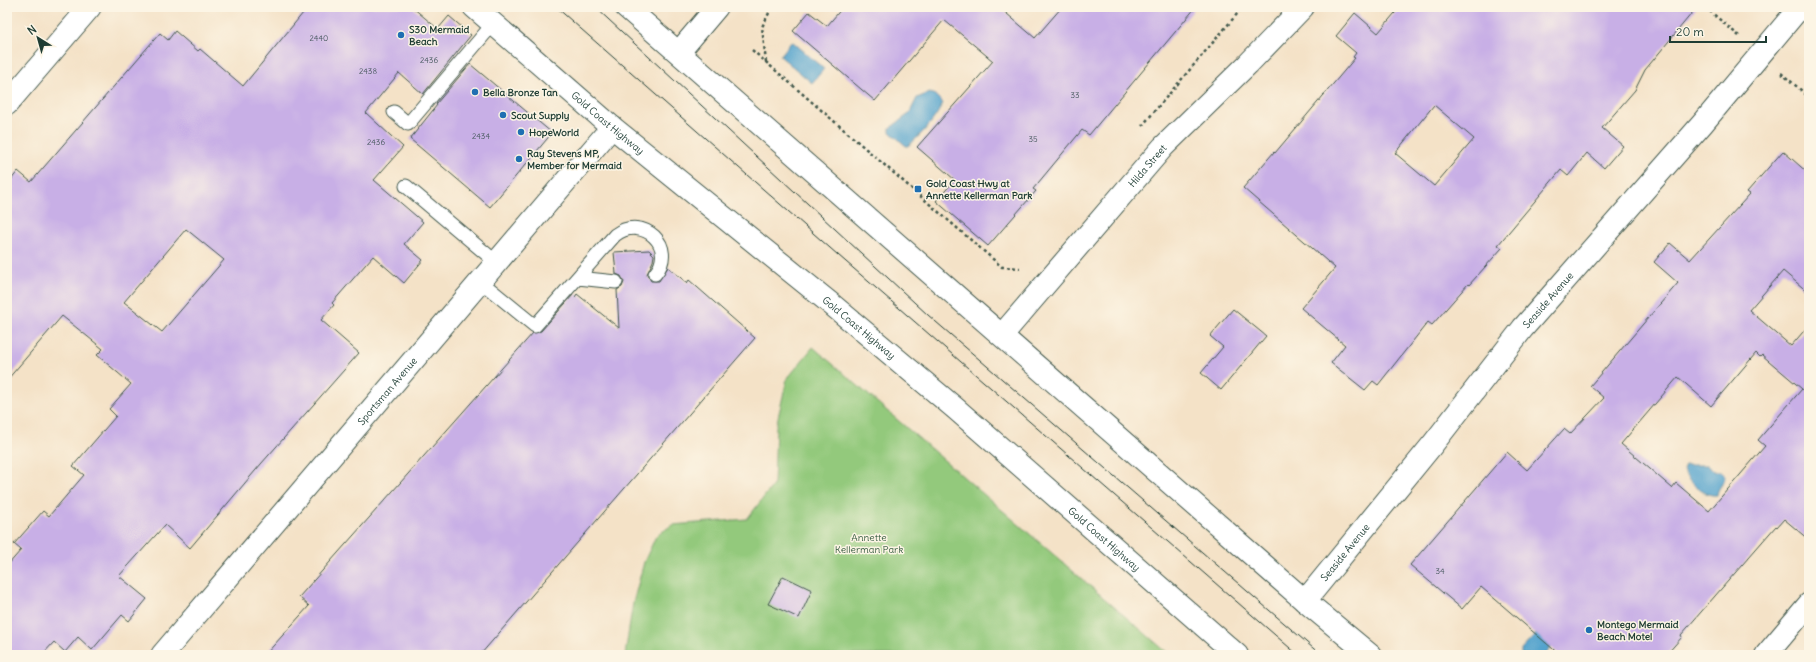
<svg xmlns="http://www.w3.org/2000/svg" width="1816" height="662" font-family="Delius,sans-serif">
	<rect width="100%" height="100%" fill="#fcf5e5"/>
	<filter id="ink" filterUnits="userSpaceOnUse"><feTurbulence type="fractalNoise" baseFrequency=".025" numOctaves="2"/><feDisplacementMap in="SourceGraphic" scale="8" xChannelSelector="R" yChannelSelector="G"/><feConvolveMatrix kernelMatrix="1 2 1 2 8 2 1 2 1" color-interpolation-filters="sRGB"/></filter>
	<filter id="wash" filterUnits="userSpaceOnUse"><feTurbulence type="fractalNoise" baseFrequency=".012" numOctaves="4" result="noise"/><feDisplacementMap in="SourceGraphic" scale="16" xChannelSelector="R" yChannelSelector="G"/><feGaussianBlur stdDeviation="0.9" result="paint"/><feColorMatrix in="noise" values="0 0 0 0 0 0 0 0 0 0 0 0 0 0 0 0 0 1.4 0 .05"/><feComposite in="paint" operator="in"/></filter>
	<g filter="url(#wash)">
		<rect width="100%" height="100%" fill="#f4e2c7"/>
		<!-- green -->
		<path fill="#93c97b" stroke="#598358" d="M813,347L1170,655H625L633,603L644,562L656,536L672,525L747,519L774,484L776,426L787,379Z"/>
		<!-- water -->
		<path fill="#52a3cd" stroke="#387080" d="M792,41L824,69L812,83L780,56Z
			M929,93L934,94L943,103C935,120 923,133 908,146H906L890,132V128L909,114L917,98Z
			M1685,465H1707L1715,471H1721L1725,475C1725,484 1718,486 1717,495C1704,497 1689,482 1683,470Z
			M1540,630L1560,640L1550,647L1546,655H1521V650Z"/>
		<g id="blocks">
			<!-- building -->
			<path fill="#c8afe6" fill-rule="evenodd" d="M308,7H412L438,29L449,16L471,35L423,94L399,73L366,113L403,147L374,180L423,222L404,244L423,260L404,283L373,256L332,303L334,305L321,320L359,353L261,464L190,548L165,525L119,576L147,599L129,621L122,615L92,650L78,637L65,652L54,642L42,655H7V566L21,550L14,544L43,511L49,516L84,475L73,466L116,416L109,409L131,384L97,355L103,349L62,316L7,380V185L18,171L31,182L160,33L168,40L175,31L198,51L200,49L243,86ZM186,229L224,260L162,332L124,302Z
				M843,7H999L1035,38L1062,7H1196L1089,135L1082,130L1033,189L1036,191L988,246L936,201L955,180L917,147L993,61L944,20L875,101L793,31L809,12L827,26Z
				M1400,7H1697L1645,70L1635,90L1602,128L1623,146L1604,168L1587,153L1568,176L1561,170L1498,245L1502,248L1469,285L1468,284L1432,325L1428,322L1378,385L1373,381L1365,390L1331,363L1345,345L1301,308L1335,268L1243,188L1274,152L1275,153L1355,58L1353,57L1356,53L1336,36L1355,13L1378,33ZM1434,105L1474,139L1434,186L1395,153Z
				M470,64L552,133L490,207L410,139L437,105L436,104Z
				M1783,151L1809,174V293L1783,271L1749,310L1791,346L1809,325V540L1784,519L1777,527L1776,526L1681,635L1682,637L1666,655H1560L1481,587L1462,609L1410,565L1507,452L1527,470L1564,429L1570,434L1604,398L1590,386L1678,283L1654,262L1670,243L1690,260L1750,194L1747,192ZM1756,353L1760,357L1762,355L1802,389L1758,440L1765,446L1709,511L1676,483L1672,488L1621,444L1678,377L1711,406Z
				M649,250L654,255L653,261L647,274L651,281H659L668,267L687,283L689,280L755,338L480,655H265L309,606L299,597L533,333L541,331L573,295L575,297L577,294L619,328L617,290L622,287L624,282L621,276L616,274L614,252Z
				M1233,309L1266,336L1221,390L1201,373L1223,347L1210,336Z
				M783,576L812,590L799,618L768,604Z"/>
		</g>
	</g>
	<g filter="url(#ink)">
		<use href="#blocks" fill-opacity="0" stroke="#3f564a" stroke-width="1"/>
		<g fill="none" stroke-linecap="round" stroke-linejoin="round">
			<defs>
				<path id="service" d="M394,112L408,124L493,24
					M406,186L496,262
					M578,278L616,282
					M480,281L535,326L615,235C643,214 678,247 655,274"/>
				<g id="minor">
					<path d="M679,52L717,7"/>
					<path d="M7,104L90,7"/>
					<path id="s1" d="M1002,335L1163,147L1248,64L1303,7"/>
					<path id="s2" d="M1305,601L1433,444L1523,328L1703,123L1800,7"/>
					<path id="s3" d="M162,655L612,127"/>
					<path d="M1766,655L1809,604"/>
				</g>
				<g id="trunk">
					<path id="s4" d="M474,7L612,127L830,303L956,409L1237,655"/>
					<path d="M626,7L1305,601L1370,655"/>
				</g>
			</defs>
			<!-- service casing -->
			<use href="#service" stroke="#3f564a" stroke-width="15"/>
			<!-- minor casing -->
			<use href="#minor" stroke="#3f564a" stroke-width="24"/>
			<!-- trunk casing -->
			<use href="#trunk" stroke="#3f564a" stroke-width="24"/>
			<!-- path -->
			<path stroke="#3f564a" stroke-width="2.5" stroke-dasharray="3 3" stroke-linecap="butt" d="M1705,7L1739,36
				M752,50L1002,267L1020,268
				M766,62L762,27L772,7
				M1781,73L1809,97
				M1142,126L1243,7"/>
			<!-- service -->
			<use href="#service" stroke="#fff" stroke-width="13"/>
			<!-- minor -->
			<use href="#minor" stroke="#fff" stroke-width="22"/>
			<!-- trunk -->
			<use href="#trunk" stroke="#fff" stroke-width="22"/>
			<!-- tram -->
			<path stroke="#1f3d34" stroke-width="1" d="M556,7L838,255L1298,655
				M595,7L928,315L1321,655"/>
		</g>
	</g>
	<!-- markers -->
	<g fill="#1f6fb2" stroke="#fcf5e5" stroke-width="1.5">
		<circle cx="401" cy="35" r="4"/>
		<circle cx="475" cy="92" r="4"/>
		<circle cx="503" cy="115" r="4"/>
		<circle cx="521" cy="132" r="4"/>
		<circle cx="519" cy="159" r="4"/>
		<rect x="914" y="185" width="8" height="8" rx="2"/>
		<circle cx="1589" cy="630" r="4"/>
	</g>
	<g text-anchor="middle" stroke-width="3" stroke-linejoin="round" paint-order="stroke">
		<!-- number labels -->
		<g font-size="8" fill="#495a60">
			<text x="319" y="41">2440</text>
			<text x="429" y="63">2436</text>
			<text x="368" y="74">2438</text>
			<text x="1075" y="98">33</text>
			<text x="481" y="139">2434</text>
			<text x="1033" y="142">35</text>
			<text x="376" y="145">2436</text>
			<text x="1440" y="574">34</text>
		</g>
		<!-- poi labels -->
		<g font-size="10" font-weight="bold" fill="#1f3d34" stroke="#fcf5e5" text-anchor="start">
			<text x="409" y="33">S30 Mermaid<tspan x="409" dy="12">Beach</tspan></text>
			<text x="483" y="96">Bella Bronze Tan</text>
			<text x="511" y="119">Scout Supply</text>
			<text x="529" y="136">HopeWorld</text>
			<text x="527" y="157">Ray Stevens MP,<tspan x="527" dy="12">Member for Mermaid</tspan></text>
			<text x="926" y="187">Gold Coast Hwy at<tspan x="926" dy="12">Annette Kellerman Park</tspan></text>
			<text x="1597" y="628">Montego Mermaid<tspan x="1597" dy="12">Beach Motel</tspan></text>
		</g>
		<!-- street labels -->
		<g font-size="10" fill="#1f3d34" stroke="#fcf5e5">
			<text dy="4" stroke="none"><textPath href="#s4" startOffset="177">Gold Coast Highway</textPath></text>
			<text dy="4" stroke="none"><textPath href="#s1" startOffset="223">Hilda Street</textPath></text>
			<text dy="4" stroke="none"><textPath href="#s2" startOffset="387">Seaside Avenue</textPath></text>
			<text dy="4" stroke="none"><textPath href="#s4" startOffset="501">Gold Coast Highway</textPath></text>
			<text dy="4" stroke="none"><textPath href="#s3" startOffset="347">Sportsman Avenue</textPath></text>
			<text dy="4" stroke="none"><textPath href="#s4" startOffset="825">Gold Coast Highway</textPath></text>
			<text dy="4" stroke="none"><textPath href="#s2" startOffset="63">Seaside Avenue</textPath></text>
		</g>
		<!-- park labels -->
		<g font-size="10" fill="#3c6046" stroke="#fcf5e5">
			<text x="869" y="541">Annette<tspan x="869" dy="12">Kellerman Park</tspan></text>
		</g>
	</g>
	<!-- margin -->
	<rect width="1816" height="662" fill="none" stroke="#fcf5e5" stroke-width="24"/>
	<!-- north arrow -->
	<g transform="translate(38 38) rotate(323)" stroke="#fcf5e5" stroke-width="3" paint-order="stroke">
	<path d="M0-3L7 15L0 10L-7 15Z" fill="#1f3d34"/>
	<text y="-6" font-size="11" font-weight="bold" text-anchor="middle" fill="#1f3d34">N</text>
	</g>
	<!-- scale -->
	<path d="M1670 36v6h96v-6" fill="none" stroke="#1f3d34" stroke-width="2"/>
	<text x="1676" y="36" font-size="12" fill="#1f3d34" stroke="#fcf5e5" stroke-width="3" paint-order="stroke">20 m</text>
</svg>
